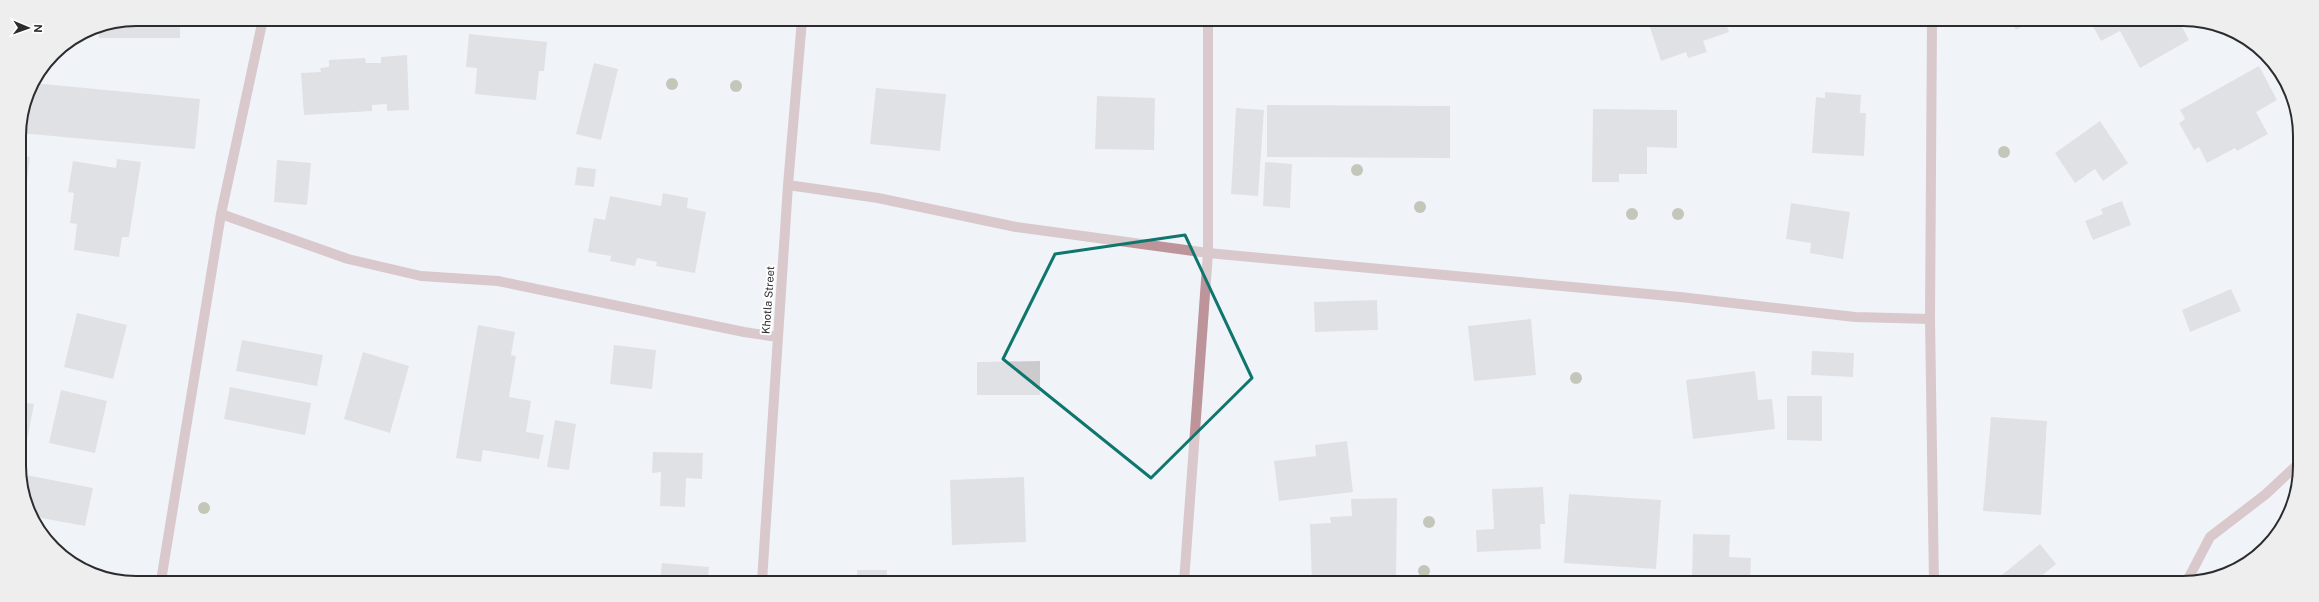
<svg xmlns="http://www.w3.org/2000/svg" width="2319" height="602" font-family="'Public Sans',sans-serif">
	<rect width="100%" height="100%" fill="#f0f4f8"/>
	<!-- building -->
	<path fill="#cdcace" d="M136,19H180V38H99V26Z
		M1648,21H1725L1729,32L1703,41L1707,52L1688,58L1686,52L1661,61Z
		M2011,21H2032L2016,30Z
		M2090,21H2179L2189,40L2140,68L2120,31L2101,41Z
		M469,34L547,42L544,71H539L536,100L475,94L477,68L466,67Z
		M407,55L409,110L387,111V104L372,105V111L304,115L301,73L321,72L320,68L329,67V60L365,58L366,63H381V57Z
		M594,63L618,69L601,140L576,134Z
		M2259,66L2277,100L2256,112L2268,134L2237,151L2235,148L2207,163L2199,147L2194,150L2179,123L2185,119L2180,110Z
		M33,83L200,99L195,149L19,133L28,91Z
		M876,88L946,94L940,151L870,144Z
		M1825,92L1861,95L1860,113H1866L1864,156L1812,153L1816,97L1825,98Z
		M1097,96L1155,98L1154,150L1095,149Z
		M1267,105L1450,106V158L1267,157Z
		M1236,108L1264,110L1258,196L1231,194Z
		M1593,109L1677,110V148L1647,147V174H1619V182H1592Z
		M2100,121L2128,163L2103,181L2095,169L2075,183L2055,153Z
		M19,155L30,157L26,189H20Z
		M117,159L141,162L129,237H122L119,257L74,250L77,224L70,223L74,193L68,192L73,161L116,168Z
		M277,160L311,163L307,205L274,202Z
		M1265,162L1292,164L1290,208L1263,206Z
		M577,167L596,169L594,187L575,185Z
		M663,193L688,198L687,208L706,212L695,273L656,266L657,262L637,258L635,266L610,261L611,256L588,252L594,218L605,220L610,196L661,206Z
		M2122,201L2131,225L2093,240L2085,221L2103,214L2101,209Z
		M1791,203L1850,212L1843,259L1810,253L1811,243L1786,239Z
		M2231,289L2241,311L2190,332L2182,310Z
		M1377,300L1378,330L1315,332L1314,302Z
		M77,313L127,325L113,379L64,367Z
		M1531,319L1536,375L1474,381L1468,326Z
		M478,325L515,332L511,355L516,356L509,397L531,401L526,432L544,435L539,459L483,450L481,462L456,458Z
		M242,340L323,355L317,386L236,371Z
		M614,345L656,350L652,389L610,384Z
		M1812,351L1854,353L1853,377L1811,375Z
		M363,352L409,366L390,433L344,419Z
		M1040,361V395H977V362Z
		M1755,371L1758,400L1772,399L1775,429L1693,439L1686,380Z
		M230,387L311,403L305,435L224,419Z
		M61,390L107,401L95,453L49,443Z
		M1787,396H1822V441L1787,440Z
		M21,402L34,404L22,466H21Z
		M1991,417L2047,421L2041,515L1983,511Z
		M555,420L576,424L569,470L547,467Z
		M1347,441L1353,492L1279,501L1274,461L1316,456L1315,445Z
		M653,452L703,453L702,479L686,478L685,507L660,506L661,472L652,473Z
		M26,475L93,488L85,526L36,517L23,492Z
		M1024,477L1026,542L952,545L950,480Z
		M1543,487L1545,524H1540L1541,549L1477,552L1476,530L1494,529L1492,489Z
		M1569,494L1661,500L1656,569L1564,563Z
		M1397,498L1396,582H1312L1310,524L1331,523L1330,517L1352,516L1351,499Z
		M1693,534L1730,535L1729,557L1751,558L1750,582H1692Z
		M2040,544L2056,564L2033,583H1992Z
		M662,563L709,567L708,581H660Z
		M857,570H887V581H857Z"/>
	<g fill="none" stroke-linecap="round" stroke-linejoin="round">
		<!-- minor -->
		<path stroke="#bc949a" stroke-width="10" d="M1932,21L1930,319L1934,583
			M788,185L878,198L1016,227L1208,253L1680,297L1855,317L1930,319
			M221,214L348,259L421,276L498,281L744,332L777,337
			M161,581L221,214L263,19
			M762,581L788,185L802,20
			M1184,582L1208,253V20
			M2189,583L2188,579L2210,537L2266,494L2298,464"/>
	</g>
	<!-- trees -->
	<g fill="#8d9170">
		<circle cx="672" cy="84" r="6"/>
		<circle cx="736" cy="86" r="6"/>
		<circle cx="2004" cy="152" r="6"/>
		<circle cx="1357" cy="170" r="6"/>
		<circle cx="1420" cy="207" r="6"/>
		<circle cx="1632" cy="214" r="6"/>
		<circle cx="1678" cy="214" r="6"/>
		<circle cx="1576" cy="378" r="6"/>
		<circle cx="204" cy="508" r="6"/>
		<circle cx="1429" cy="522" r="6"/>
		<circle cx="1424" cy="571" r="6"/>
	</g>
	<!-- marked area -->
	<path d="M0 0H2319V602H0ZM1185,235L1252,378L1151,478L1003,359L1055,254Z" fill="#f0f4f8" fill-opacity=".55" fill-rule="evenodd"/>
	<path fill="none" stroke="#0f766e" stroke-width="3" stroke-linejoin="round" d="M1185,235L1252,378L1151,478L1003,359L1055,254Z"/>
	<g text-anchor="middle" stroke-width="4" stroke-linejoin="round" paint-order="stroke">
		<!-- street labels -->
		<g font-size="11" fill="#2b2c2d" stroke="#fff">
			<text transform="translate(768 300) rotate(-86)" y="4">Khotla Street</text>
		</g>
	</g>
	<!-- crop -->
	<path d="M0 0H2319V602H0ZM136 26H2183A110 110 0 0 1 2293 136V466A110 110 0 0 1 2183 576H136A110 110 0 0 1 26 466V136A110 110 0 0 1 136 26Z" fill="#eee" fill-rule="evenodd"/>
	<path fill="none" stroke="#2b2c2d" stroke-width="2" d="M136 26H2183A110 110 0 0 1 2293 136V466A110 110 0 0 1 2183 576H136A110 110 0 0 1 26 466V136A110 110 0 0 1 136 26Z"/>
	<!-- north arrow -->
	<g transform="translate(28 28) rotate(92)" stroke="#ffffff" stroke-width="3" paint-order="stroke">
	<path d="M0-3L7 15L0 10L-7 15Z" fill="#2b2c2d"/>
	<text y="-6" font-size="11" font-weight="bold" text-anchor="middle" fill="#2b2c2d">N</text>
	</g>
</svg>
